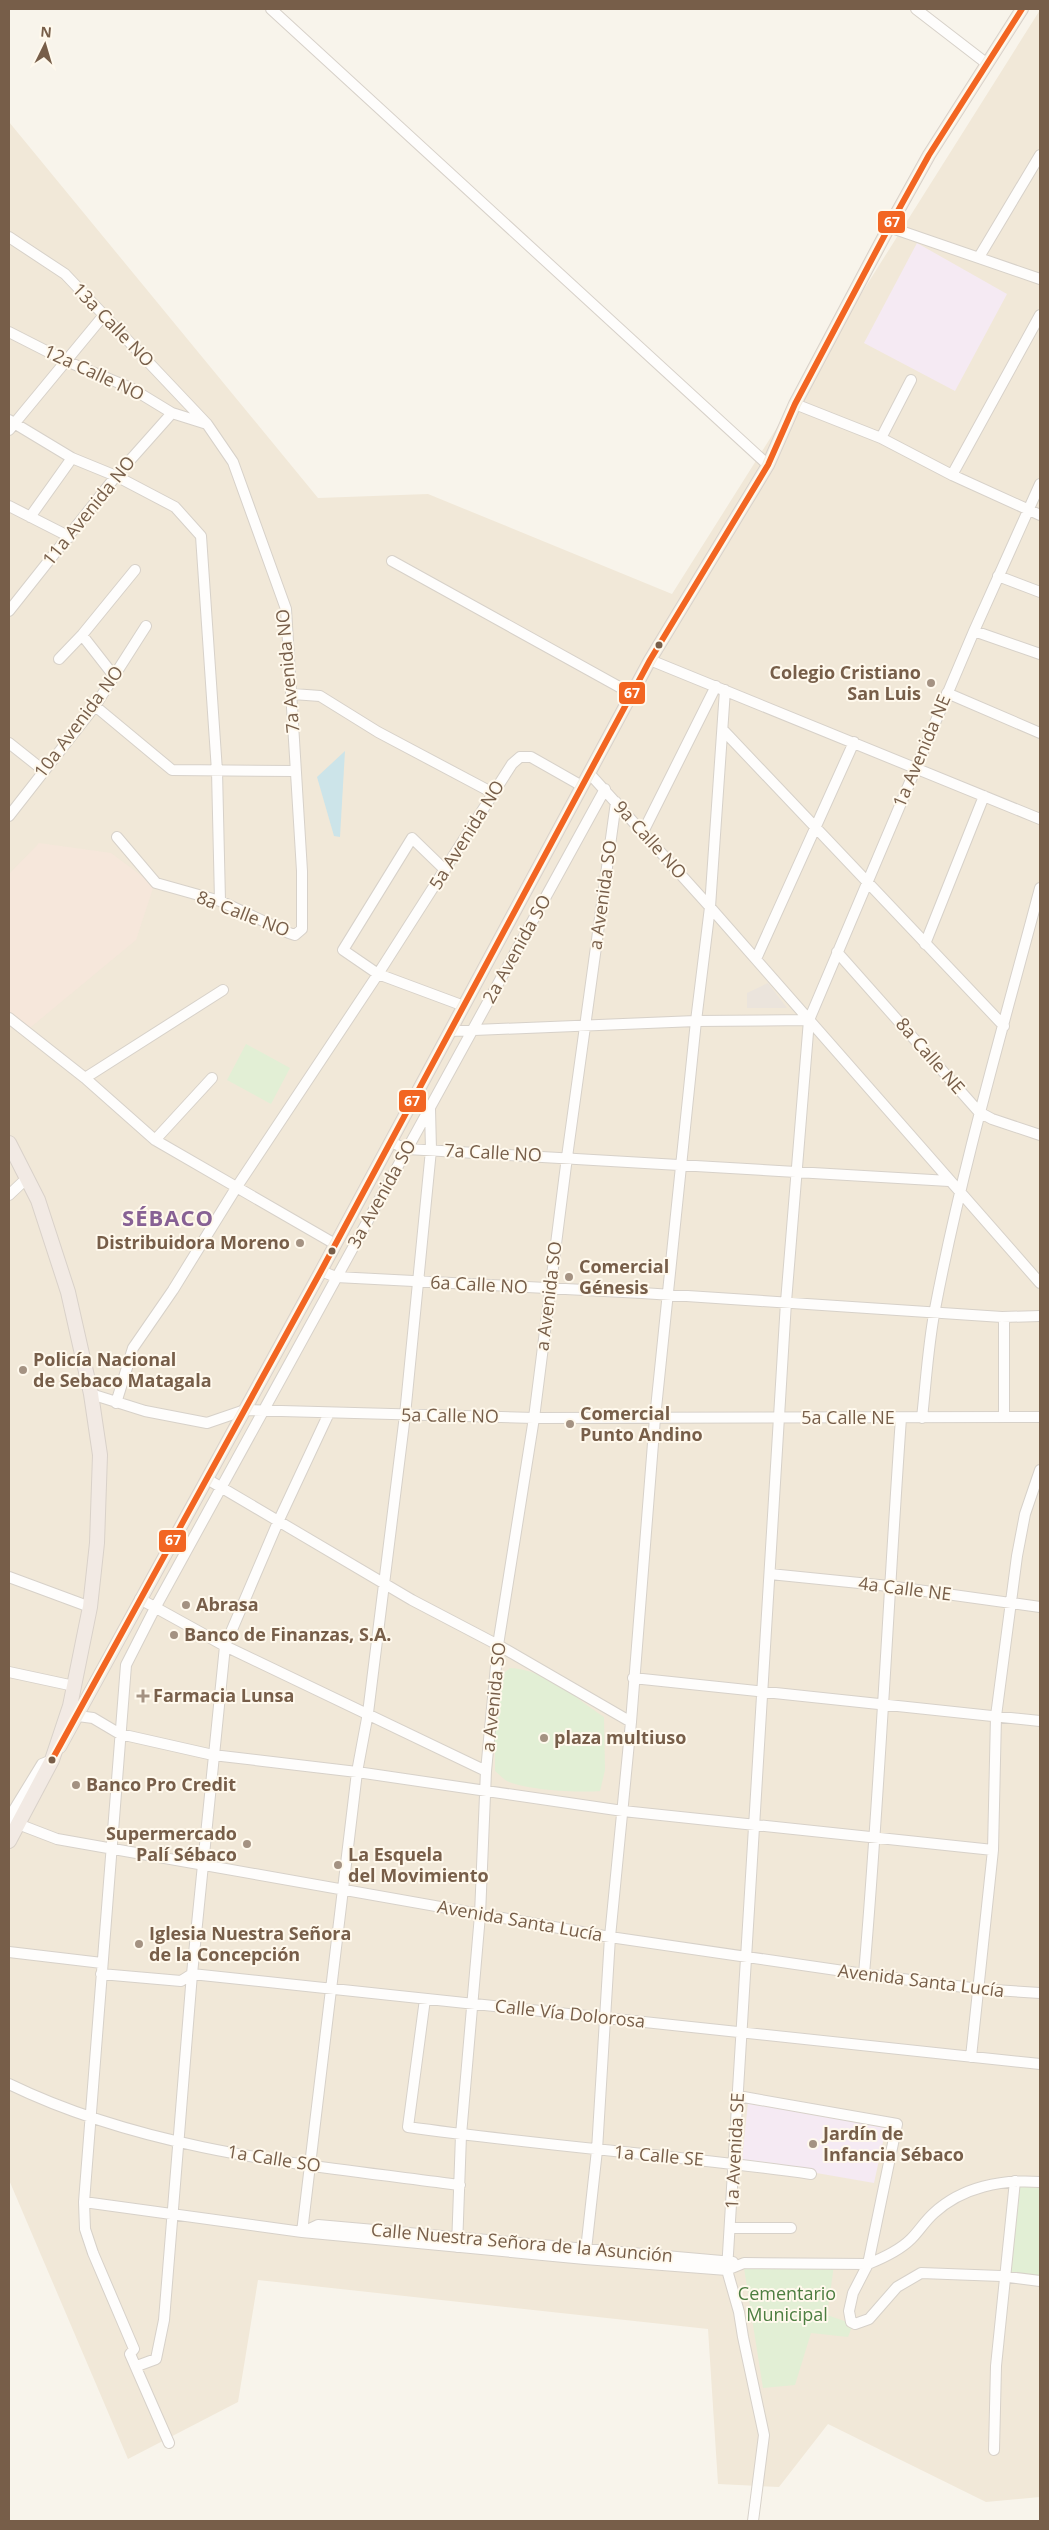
<svg xmlns="http://www.w3.org/2000/svg" width="1049" height="2530" font-family="'Open Sans',sans-serif">
	<rect width="100%" height="100%" fill="#f8f4eb"/>
	<!-- residential -->
	<path fill="#f1e8d8" d="M1040,10V2497L986,2502L828,2424L779,2487L718,2484L708,2329L258,2280L238,2402L128,2459L9,2180V122L318,498L428,494L672,594Z"/>
	<!-- commercial -->
	<path fill="#f6e7db" d="M39,843L111,853L154,885L136,940L25,1032L9,1015V874Z"/>
	<!-- industrial -->
	<path fill="#ebe4dc" d="M768,983L787,1008H747V993Z"/>
	<!-- education -->
	<path fill="#f5eaf3" d="M917,243L1007,294L955,391L864,343Z
		M748,2102L886,2128L874,2183L742,2160Z"/>
	<!-- green -->
	<path fill="#e2efd5" d="M246,1044L290,1068L271,1104L227,1080Z
		M510,1668C544,1669 577,1699 604,1717L605,1770L600,1791C580,1793 526,1790 507,1781C503,1779 499,1774 495,1771V1736L504,1673Z
		M1019,2186L1040,2188V2277L1011,2274Z
		M834,2265L827,2315L853,2324L848,2337L811,2333L795,2385L763,2388L744,2268Z"/>
	<!-- water -->
	<path fill="#cce4e9" d="M345,751L340,837L334,836L317,777Z"/>
	<g fill="none" stroke-linecap="round" stroke-linejoin="round">
		<defs>
			<path id="minor" d="M271,9L768,465
				M916,9L986,63
				M889,227L1040,279
				M9,237L65,274L207,424L233,462L286,609L302,871V929L295,935L289,933L220,901L156,883L117,837
				M979,257L1040,155
				M9,332L66,361L131,388L172,413L207,424
				M795,404L881,438L952,475L1040,515
				M9,420L72,458L116,476L175,507L201,536L217,771L220,901
				M9,430L104,315
				M881,438L911,380
				M952,475L1040,315
				M9,506L70,537
				M30,517L72,458
				M392,561L632,694
				M998,576L1040,592
				M9,611L116,476L172,413
				M974,631L1040,654
				M82,635L114,676
				M59,659L82,635L135,570
				M650,660L1040,819
				M947,693L1040,733
				M293,694L320,696L378,732L493,793
				M95,706L172,770L295,771
				M723,730L1004,1026
				M9,743L43,770
				M589,773L710,907L1040,1283
				M9,816L95,706L146,626
				M643,832L716,686
				M445,870L412,838L343,950L378,974L464,1006
				M925,944L984,796
				M837,952L979,1112L992,1119L1040,1135
				M756,959L854,742
				M9,1018L85,1078L155,1140L335,1244
				M450,1031L696,1021L809,1020
				M85,1078L223,990
				M155,1140L212,1078
				M390,1142L407,1149L949,1181
				M9,1195L27,1178
				M321,1271L336,1277L642,1293L1002,1317L1040,1316
				M1004,1317V1417
				M91,1394L145,1411L207,1423L245,1410L534,1418L1040,1417
				M116,1403L133,1348L173,1290L236,1188L378,974L512,764L520,757H531L582,786
				M922,1418C926,1382 928,1345 935,1309C962,1167 1003,1028 1040,888
				M207,1479L412,1600L498,1645L631,1722
				M770,1574L889,1586L1040,1607
				M9,1577L90,1607
				M140,1599L225,1646L486,1771
				M9,1672L74,1686
				M633,1678L1040,1721
				M78,1716L93,1718L120,1734L213,1755L357,1772L623,1811L993,1850
				M9,1817L18,1824L57,1839L610,1937L864,1974L979,1989L1040,1993
				M9,1818L42,1764L52,1760
				M9,1952L102,1963
				M101,1974L181,1981L192,1974L1040,2064
				M864,1974C880,1789 888,1603 901,1418
				M425,1999L408,2127C542,2146 677,2155 811,2174
				M971,2057L993,1850L996,1716L1017,1556L1025,1514L1040,1470
				M9,2084C149,2152 308,2165 460,2185
				M738,2096L897,2124L868,2264L853,2293L849,2311L851,2322L855,2324L869,2319L897,2287L921,2273L1001,2276L1040,2281
				M84,2202L302,2232L585,2259L727,2270L744,2263L868,2264C883,2258 900,2250 911,2239C919,2231 925,2221 934,2213C962,2187 1002,2179 1040,2182
				M730,2228H791
				M302,2232L357,1772L368,1713L405,1415L431,1150L430,1109
				M303,2232L318,2225L733,2262
				M457,2247L461,2135L480,1915L486,1771L498,1645L534,1418L567,1157L616,802
				M585,2259L597,2150L610,1937L631,1722L655,1418L696,1021L710,907L725,690
				M137,2366L156,2359L164,2320L192,1974L225,1646L278,1522L329,1413
				M169,2443L130,2354L134,2349L93,2253L85,2229L84,2202L126,1665L155,1608L605,789
				M994,2450L996,2366L1015,2181
				M753,2521L764,2435L743,2337L739,2312L727,2270L786,1302L809,1020L974,631L1040,484"/>
			<path id="major" d="M60,1747L321,1271L650,660L768,465L795,404L889,227L929,155L1022,9"/>
			<path id="highway" d="M9,1143L38,1200L68,1292L91,1394L100,1455L97,1543L90,1607L70,1706L52,1760L9,1841"/>
		</defs>
		<!-- minor casing -->
		<use href="#minor" stroke="#d7d1c9" stroke-width="12"/>
		<!-- major casing -->
		<use href="#major" stroke="#d9d1c9" stroke-width="14"/>
		<!-- highway casing -->
		<use href="#highway" stroke="#d9d1c9" stroke-width="16"/>
		<!-- minor -->
		<use href="#minor" stroke="#fefdfc" stroke-width="10"/>
		<!-- major -->
		<use href="#major" stroke="#f2eee5" stroke-width="12"/>
		<!-- highway -->
		<use href="#highway" stroke="#f2eae4" stroke-width="14"/>
		<defs>
			<path id="bus-1" d="M52,1760L321,1271L650,660L768,465L795,404L889,227L929,155L1022,9"/>
		</defs>
		<!-- bus-1 casing -->
		<use href="#bus-1" stroke="#fff9ed" stroke-width="10"/>
		<!-- bus-1 -->
		<use href="#bus-1" stroke="#f26522" stroke-width="6"/>
	</g>
	<!-- markers -->
	<g fill="#775e49" stroke="#fff9ed" stroke-width="2">
		<circle cx="659" cy="645" r="4.5"/>
		<circle cx="332" cy="1251" r="4.5"/>
		<circle cx="52" cy="1760" r="4.5"/>
	</g>
	<g fill="#a49282" stroke="#fff9ed" stroke-width="2">
		<circle cx="931" cy="683" r="5"/>
		<circle cx="300" cy="1243" r="5"/>
		<circle cx="569" cy="1277" r="5"/>
		<circle cx="23" cy="1370" r="5"/>
		<circle cx="570" cy="1424" r="5"/>
		<circle cx="186" cy="1605" r="5"/>
		<circle cx="174" cy="1635" r="5"/>
		<path d="M140.5 1688.5h5v5h5v5h-5v5h-5v-5h-5v-5h5z"/>
		<circle cx="544" cy="1738" r="5"/>
		<circle cx="76" cy="1785" r="5"/>
		<circle cx="247" cy="1844" r="5"/>
		<circle cx="338" cy="1865" r="5"/>
		<circle cx="139" cy="1944" r="5"/>
		<circle cx="813" cy="2144" r="5"/>
	</g>
	<g text-anchor="middle" stroke-width="4" stroke-linejoin="round" paint-order="stroke">
		<!-- street labels -->
		<g font-size="18" fill="#775e49" stroke="#fff9ed">
			<text transform="translate(113 325) rotate(46)" y="6">13a Calle NO</text>
			<text transform="translate(94 373) rotate(25)" y="6">12a Calle NO</text>
			<text transform="translate(89 511) rotate(-51)" y="6">11a Avenida NO</text>
			<text transform="translate(288 671) rotate(-95)" y="6">7a Avenida NO</text>
			<text transform="translate(79 722) rotate(-53)" y="6">10a Avenida NO</text>
			<text transform="translate(922 751) rotate(-67)" y="6">1a Avenida NE</text>
			<text transform="translate(467 835) rotate(-58)" y="6">5a Avenida NO</text>
			<text transform="translate(650 840) rotate(48)" y="6">9a Calle NO</text>
			<text transform="translate(603 895) rotate(-82)" y="6">a Avenida SO</text>
			<text transform="translate(243 914) rotate(21)" y="6">8a Calle NO</text>
			<text transform="translate(517 949) rotate(-61)" y="6">2a Avenida SO</text>
			<text transform="translate(930 1056) rotate(49)" y="6">8a Calle NE</text>
			<text transform="translate(493 1153) rotate(3)" y="6">7a Calle NO</text>
			<text transform="translate(382 1194) rotate(-61)" y="6">3a Avenida SO</text>
			<text transform="translate(479 1285) rotate(3)" y="6">6a Calle NO</text>
			<text transform="translate(549 1296) rotate(-83)" y="6">a Avenida SO</text>
			<text transform="translate(450 1416) rotate(1)" y="6">5a Calle NO</text>
			<text x="848" y="1424">5a Calle NE</text>
			<text transform="translate(905 1589) rotate(7)" y="6">4a Calle NE</text>
			<text transform="translate(494 1697) rotate(-84)" y="6">a Avenida SO</text>
			<text transform="translate(520 1921) rotate(10)" y="6">Avenida Santa Lucía</text>
			<text transform="translate(921 1981) rotate(7)" y="6">Avenida Santa Lucía</text>
			<text transform="translate(570 2014) rotate(6)" y="6">Calle Vía Dolorosa</text>
			<text transform="translate(735 2151) rotate(-87)" y="6">1a Avenida SE</text>
			<text transform="translate(659 2156) rotate(5)" y="6">1a Calle SE</text>
			<text transform="translate(274 2159) rotate(9)" y="6">1a Calle SO</text>
			<text transform="translate(522 2243) rotate(5)" y="6">Calle Nuestra Señora de la Asunción</text>
		</g>
		<!-- poi labels -->
		<g font-size="18" font-weight="bold" fill="#775e49" stroke="#fff9ed" text-anchor="start">
			<text x="921" y="679" text-anchor="end">Colegio Cristiano<tspan x="921" dy="21">San Luis</tspan></text>
			<text x="290" y="1249" text-anchor="end">Distribuidora Moreno</text>
			<text x="579" y="1273">Comercial<tspan x="579" dy="21">Génesis</tspan></text>
			<text x="33" y="1366">Policía Nacional<tspan x="33" dy="21">de Sebaco Matagala</tspan></text>
			<text x="580" y="1420">Comercial<tspan x="580" dy="21">Punto Andino</tspan></text>
			<text x="196" y="1611">Abrasa</text>
			<text x="184" y="1641">Banco de Finanzas, S.A.</text>
			<text x="153" y="1702">Farmacia Lunsa</text>
			<text x="554" y="1744">plaza multiuso</text>
			<text x="86" y="1791">Banco Pro Credit</text>
			<text x="237" y="1840" text-anchor="end">Supermercado<tspan x="237" dy="21">Palí Sébaco</tspan></text>
			<text x="348" y="1861">La Esquela<tspan x="348" dy="21">del Movimiento</tspan></text>
			<text x="149" y="1940">Iglesia Nuestra Señora<tspan x="149" dy="21">de la Concepción</tspan></text>
			<text x="823" y="2140">Jardín de<tspan x="823" dy="21">Infancia Sébaco</tspan></text>
		</g>
		<!-- park labels -->
		<g font-size="18" fill="#4d7e41" stroke="#fff9ed">
			<text x="787" y="2300">Cementario<tspan x="787" dy="21">Municipal</tspan></text>
		</g>
		<!-- district labels -->
		<g font-size="22" font-weight="bold" letter-spacing="1" fill="#876194" stroke="#fff9ed">
			<text x="168" y="1226">SÉBACO</text>
		</g>
	</g>
	<g stroke="#fff9ed" stroke-width="2">
		<rect x="877" y="210" width="29" height="24" rx="5" fill="#f26522"/>
		<rect x="618" y="681" width="28" height="24" rx="5" fill="#f26522"/>
		<rect x="398" y="1089" width="29" height="24" rx="5" fill="#f26522"/>
		<rect x="158" y="1529" width="29" height="24" rx="5" fill="#f26522"/>
	</g>
	<g font-size="14" text-anchor="middle" font-weight="bold" fill="#fff">
		<text x="892" y="227">67</text>
		<text x="632" y="698">67</text>
		<text x="412" y="1106">67</text>
		<text x="173" y="1545">67</text>
	</g>
	<!-- border -->
	<rect width="1049" height="2530" fill="none" stroke="#775e49" stroke-width="20"/>
	<!-- north arrow -->
	<g transform="translate(45 45) rotate(5)" stroke="#fff9ed" stroke-width="4" paint-order="stroke">
	<path d="M0-4L9 19L0 12L-9 19Z" fill="#775e49"/>
	<text y="-8" font-size="14" font-weight="bold" text-anchor="middle" fill="#775e49">N</text>
	</g>
</svg>
